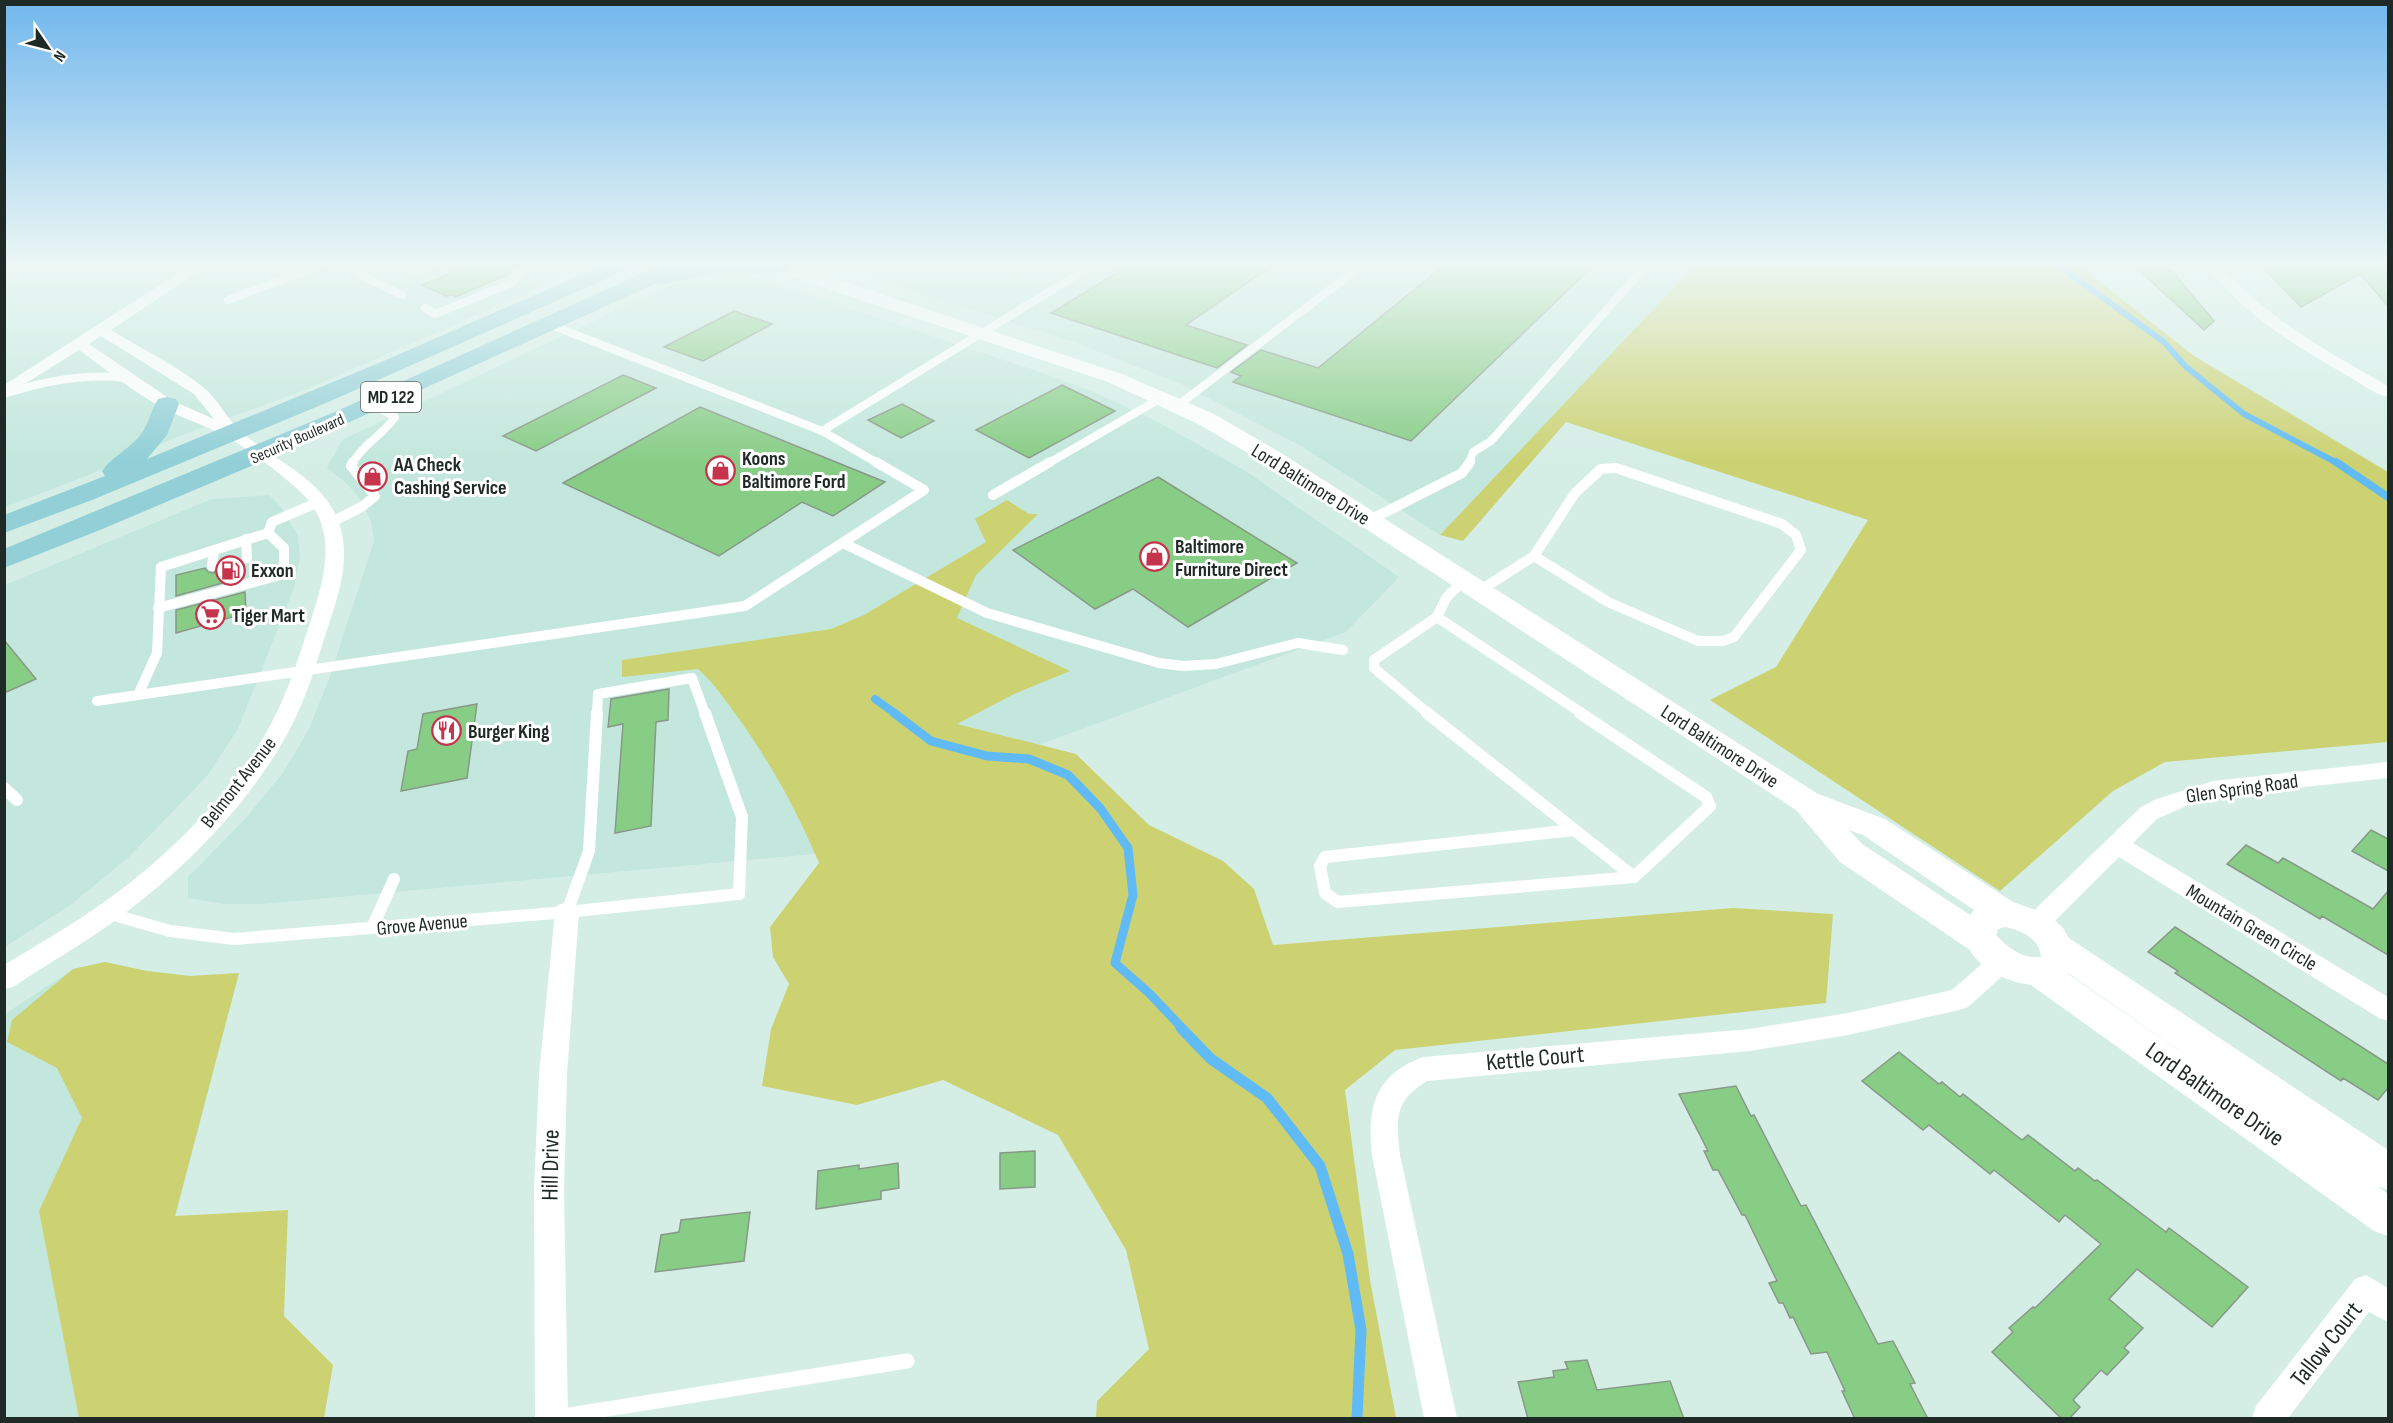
<svg xmlns="http://www.w3.org/2000/svg" width="2393" height="1423" font-family="'Sofia Sans Condensed',sans-serif">
	<rect width="100%" height="100%" fill="#d4eee6"/>
	<!-- built -->
	<path fill="#c3e7dc" d="M5,263H596L305,390L185,434L76,480L5,507Z
		M825,263H1697L1440,535L1303,447L1181,384L1077,343Z
		M737,274L755,277L1040,372L1096,393L1158,422L1247,472L1399,577L1346,632L867,808L847,851L262,904H224L188,898V877L244,820L283,773L309,729L330,676L374,541L371,521L358,496L345,482L327,468L342,440L660,290L686,279L712,275Z
		M269,495L281,507L298,536L300,558L294,588L238,729L207,776L130,856L73,903L5,947V585L212,499Z
		M105,962L147,971L190,976L239,973L123,1418H5V1014L73,969Z"/>
	<!-- green -->
	<path fill="#ccd272" d="M1697,263H2076L2194,356L2388,472V742L2165,762L2113,791L2000,891L1710,700L1776,667L1868,520L1566,422L1463,541L1440,535Z
		M1007,500L1029,514H1038L976,575L957,618L1070,671L1014,694L957,724L1076,754L1149,825L1223,861L1254,889L1273,945L1733,908L1833,914L1826,1003L1395,1050L1345,1090L1370,1280L1396,1418H1096L1097,1401L1149,1349L1126,1250L1058,1135L943,1080L857,1105L762,1086L771,1029L789,984L773,957L770,927L819,863C796,809 773,767 739,719C726,701 714,683 698,669L622,677V660L831,629L864,615L986,542L975,519Z
		M105,962L147,971L190,976L239,973L175,1216L288,1210L284,1316L333,1365L324,1418H79L39,1211L82,1118L57,1068L7,1042L12,1020L73,969Z"/>
	<g fill="none" stroke-linecap="round" stroke-linejoin="round">
		<!-- stream-far3 -->
		<path stroke="#60bbf5" stroke-width="6" d="M2055,263L2164,342L2185,366L2244,414L2339,464"/>
		<!-- stream-far2 -->
		<path stroke="#60bbf5" stroke-width="8" d="M2336,462L2388,497
			M875,699L896,714"/>
		<!-- stream-far1 -->
		<path stroke="#60bbf5" stroke-width="9" d="M894,713L931,741L987,756L1029,759L1068,775L1100,808L1128,848L1133,895L1115,963L1150,994L1183,1029"/>
		<!-- stream -->
		<path stroke="#60bbf5" stroke-width="11" d="M1181,1028L1211,1059L1267,1098L1320,1166L1348,1254L1361,1330L1357,1418"/>
	</g>
	<!-- building -->
	<path fill="#88cd86" stroke="#899888" stroke-width="1.5" d="M478,263H531L532,265L524,268L514,265L511,269V273L456,297L451,295L446,296L421,285Z
		M1133,263H1276L1186,325L1247,345L1217,368L1051,313Z
		M1447,263H1596L1411,441L1233,382L1241,376L1231,372L1261,350L1318,368Z
		M2259,263H2388V306L2360,274L2301,307Z
		M2138,269L2172,271L2214,321L2204,330Z
		M734,311L772,324L703,361L664,347Z
		M623,375L656,388L536,451L503,436Z
		M1062,385L1115,411L1029,458L976,430Z
		M902,404L934,421L901,438L868,420Z
		M700,407L885,482L833,516L802,502L719,556L563,483Z
		M1158,477L1297,563L1188,627L1133,589L1095,609L1013,550Z
		M240,560L243,564L244,577L176,596V575L205,568L208,572L214,573L219,565Z
		M245,592L246,613L176,633V610Z
		M4,640L36,679L4,693Z
		M669,689L668,720L656,722L651,826L615,833L623,724L608,727L611,699Z
		M477,704L467,778L401,791L408,751L417,749L423,714Z
		M2371,830L2388,839V871L2352,851Z
		M2246,845L2278,863L2283,858L2373,909L2388,891V955L2322,916L2320,919L2227,864Z
		M2175,927L2388,1064V1088L2378,1100L2343,1078L2341,1081L2175,973L2178,971L2148,952Z
		M1899,1052L1939,1084L1942,1082L1960,1097L1963,1094L2022,1140L2028,1135L2075,1171L2078,1168L2095,1181L2097,1180L2166,1232L2169,1228L2248,1287L2212,1327L2137,1269L2109,1299L2143,1328L2124,1348L2129,1352L2107,1375L2101,1370L2073,1400L2080,1407L2069,1419H2062L1992,1352L2013,1332L2009,1328L2033,1307L2035,1308L2101,1244L2065,1215L2059,1222L1994,1170L1990,1174L1929,1125L1923,1130L1862,1081Z
		M1736,1086L1751,1116L1754,1115L1801,1206L1806,1205L1878,1344L1893,1341L1915,1383L1910,1384L1928,1419H1855L1842,1391H1845L1827,1352L1811,1354L1793,1317L1790,1318L1783,1303H1779L1769,1283L1777,1281L1745,1215H1742L1718,1170H1713L1704,1151H1708L1679,1094Z
		M1035,1151V1187L1000,1189V1153Z
		M898,1163L899,1188L881,1191V1199L816,1209L818,1171L859,1165V1169Z
		M750,1212L744,1261L655,1272L661,1235L679,1232L681,1220Z
		M1587,1360L1597,1390L1670,1381L1684,1419H1528L1518,1382L1554,1377L1553,1371L1568,1369L1565,1362Z"/>
	<g fill="none" stroke-linecap="round" stroke-linejoin="round">
		<!-- service-far3 -->
		<path stroke="#fff" stroke-width="8" d="M375,263L363,270L360,275L402,295
			M417,271L438,263
			M228,300L327,263
			M425,308L435,314L512,283L519,272L516,271
			M551,325L822,431L1096,263
			M4,394C45,381 84,373 127,378
			M1177,406L1365,263
			M822,431L879,464
			M352,464C363,444 383,435 395,417L374,405
			M1047,464L1161,398
			M1469,464L1473,452L1491,441L1648,263"/>
		<!-- service-far2 -->
		<path stroke="#fff" stroke-width="10" d="M1616,468L1782,524L1796,535L1801,550L1734,637L1723,641H1698L1608,602L1534,556L1575,493L1601,469Z
			M993,495L1050,462
			M1370,520L1462,473L1470,462
			M330,523L363,506L375,496L351,466L353,462
			M246,539L247,558
			M843,543L987,613L1159,663L1183,666L1216,664L1298,643L1343,650
			M212,566L214,550
			M1479,591L1534,556
			M158,608L280,575L284,569V548L268,533
			M1437,617L1583,714
			M1437,617L1446,598L1463,581
			M138,695L157,653L161,567L268,533L272,522L319,502
			M97,701L745,606L924,490L876,462
			M597,714L598,694L692,678L705,714
			M1429,714L1374,668V660L1437,617"/>
		<!-- service-far1 -->
		<path stroke="#fff" stroke-width="12" d="M1427,713L1634,877L1710,806L1706,797L1580,713
			M4,788L17,800
			M1574,830L1325,857L1320,866L1325,893L1338,902L1634,877
			M567,912L589,851L597,713
			M567,912L739,894L742,817L705,713
			M107,913L170,931L234,939L567,912
			M372,928L394,879"/>
		<!-- service -->
		<path stroke="#fff" stroke-width="15" d="M551,1418L907,1361"/>
		<!-- minor -->
		<path fill="#fff" fill-rule="evenodd" d="M194,263H211L111,330C141,348 175,365 203,387C218,399 227,419 241,432C274,461 323,478 339,523C352,561 337,598 326,633C316,665 306,698 291,727C251,803 185,869 116,920C83,944 47,964 13,987L4,989V965C35,946 67,928 97,907C159,865 236,791 271,724C288,692 299,657 310,623C322,585 337,542 312,505C300,487 247,448 227,437C206,425 182,419 161,407C132,391 106,369 79,350L4,397V385ZM101,336L194,394L214,419L173,401L89,344Z
			M2204,263H2218C2266,318 2326,351 2388,386V397C2374,394 2360,383 2348,376C2295,346 2241,313 2204,263Z
			M2388,762V778L2230,795L2197,801L2157,819L2133,843L2388,997V1021L2379,1018L2119,857L2045,931L2036,934L2027,931L2024,924L2027,917L2141,807L2157,799L2213,781Z
			M567,902L576,905L579,912L567,1075L564,1190L568,1418H535L534,1190L539,1075L555,912L558,905Z
			M2001,952L2010,955L2014,962L2010,969L1968,1007L1959,1010L1848,1035L1750,1051L1427,1081C1394,1101 1396,1119 1400,1155L1457,1418H1424L1372,1155C1367,1108 1374,1075 1423,1057L1750,1029L1848,1013L1952,990L1992,955Z
			M2366,1275L2388,1288V1322L2369,1312L2288,1418H2252L2256,1406L2355,1279Z"/>
		<!-- secondary -->
		<path fill="#fff" fill-rule="evenodd" d="M759,263H787L1122,374L1214,414L1281,453L1818,794L1885,819L2013,902L2049,915L2063,928L2069,938L2388,1150V1190L2377,1186L2388,1194V1236L2374,1231L2031,985C2009,982 1981,971 1970,950L1840,862L1796,810L1265,463L1198,424L1108,382L762,267ZM1849,830L1863,835L1974,910L1970,915L1862,844ZM2005,927C2021,930 2040,939 2041,957C2022,959 2008,948 1996,935L1998,929ZM2068,973L2206,1069L2068,974Z"/>
		<!-- primary -->
		<path fill="#92cfd7" fill-rule="evenodd" d="M608,263H636L633,267L326,403L92,500L4,533V515L105,476L102,471C111,458 127,450 138,438C149,426 150,411 158,399L167,397L176,399L179,404L167,435L147,459L386,360Z
			M665,263H693L692,266L704,263H788L791,267L787,271L780,273H717L663,284L657,283L270,458L100,530L4,568V549L337,411Z"/>
	</g>
	<!-- sky -->
	<linearGradient id="sky" x2="0" y2="1"><stop stop-color="#71b7ed"/><stop offset="0.57" stop-color="#ecf7f4"/><stop offset="1" stop-color="#ecf7f4" stop-opacity="0"/></linearGradient>
	<rect width="2393" height="462" fill="url(#sky)"/>
	<!-- icons -->
	<defs>
		<symbol id="shop-ring" viewBox="-11 -11 22 22"><circle r="9.5" fill="#fff" stroke="#c5344c" stroke-width="1.5"/><path d="M-5-2.5h2.3a2.7 3.5 0 0 1 5.4 0H5L5.5 6h-11ZM-1.5-2.5h3a1.5 2.3 0 0 0-3 0Z" fill="#c5344c"/></symbol>
		<symbol id="fuel-ring" viewBox="-11 -11 22 22"><circle r="9.5" fill="#fff" stroke="#c5344c" stroke-width="1.5"/><path d="M-5.5-6h7V0h2V4h1.3V-2.5L3-4.5l.8-.8L6-3V5H2.5V1h-1V6h-7ZM-4.2-4.7v3.2H.2V-4.7Z" fill="#c5344c"/></symbol>
		<symbol id="supermarket-ring" viewBox="-11 -11 22 22"><circle r="9.5" fill="#fff" stroke="#c5344c" stroke-width="1.5"/><path d="M-6-5.5h2.5l.6 2H6L4.5 2H-2.5L-4.4-4H-6ZM-1.5 3.2a1.3 1.3 0 1 0 .1 0ZM3 3.2a1.3 1.3 0 1 0 .1 0Z" fill="#c5344c"/></symbol>
		<symbol id="restaurant-ring" viewBox="-11 -11 22 22"><circle r="9.5" fill="#fff" stroke="#c5344c" stroke-width="1.5"/><path d="M-5-6h1v4h1v-4h1v4h1v-4h1v5L-1.5 .5V6h-2V.5L-5-1ZM5-6V6H3V1.5H1.5Q1.5-4 5-6Z" fill="#c5344c"/></symbol>
	</defs>
	<g fill-rule="evenodd">
		<use href="#shop-ring" x="704" y="454" width="33" height="33"/>
		<use href="#shop-ring" x="356" y="460" width="33" height="33"/>
		<use href="#shop-ring" x="1138" y="540" width="33" height="33"/>
		<use href="#fuel-ring" x="214" y="554" width="33" height="33"/>
		<use href="#supermarket-ring" x="194" y="598" width="33" height="33"/>
		<use href="#restaurant-ring" x="430" y="714" width="33" height="33"/>
	</g>
	<g text-anchor="middle" stroke-width="6" stroke-linejoin="round" paint-order="stroke">
		<!-- far-street labels -->
		<g font-size="16" fill="#1f2926" stroke="#fff">
			<text transform="translate(297 438) rotate(-24)" y="6">Security Boulevard</text>
		</g>
		<!-- shield labels -->
		<rect fill="#fff" stroke="#626967" stroke-width="1.5" x="361" y="382" width="60" height="30" rx="4.5"/>
		<g font-size="18" font-weight="bold" fill="#1f2926">
			<text x="391" y="403">MD 122</text>
		</g>
		<!-- poi labels -->
		<g font-size="20" font-weight="bold" fill="#1f2926" stroke="#fff" text-anchor="start">
			<text x="742" y="465">Koons<tspan x="742" dy="23">Baltimore Ford</tspan></text>
			<text x="394" y="471">AA Check<tspan x="394" dy="23">Cashing Service</tspan></text>
			<text x="1175" y="553">Baltimore<tspan x="1175" dy="23">Furniture Direct</tspan></text>
			<text x="251" y="577">Exxon</text>
			<text x="232" y="622">Tiger Mart</text>
			<text x="468" y="738">Burger King</text>
		</g>
		<!-- street labels -->
		<g font-size="20" fill="#1f2926" stroke="#fff">
			<text transform="translate(1311 484) rotate(32)" y="7">Lord Baltimore Drive</text>
			<text transform="translate(1720 746) rotate(33)" y="7">Lord Baltimore Drive</text>
			<text transform="translate(238 782) rotate(-52)" y="7">Belmont Avenue</text>
			<text transform="translate(2242 788) rotate(-8)" y="7">Glen Spring Road</text>
			<text transform="translate(422 924) rotate(-5)" y="7">Grove Avenue</text>
			<text transform="translate(2252 927) rotate(31)" y="7">Mountain Green Circle</text>
		</g>
		<!-- near-street labels -->
		<g font-size="24" fill="#1f2926" stroke="#fff">
			<text transform="translate(1535 1058) rotate(-5)" y="8">Kettle Court</text>
			<text transform="translate(2215 1094) rotate(35)" y="8">Lord Baltimore Drive</text>
			<text transform="translate(550 1165) rotate(-89)" y="8">Hill Drive</text>
			<text transform="translate(2326 1344) rotate(-52)" y="8">Tallow Court</text>
		</g>
	</g>
	<!-- border -->
	<rect width="2393" height="1423" fill="none" stroke="#1f2926" stroke-width="12"/>
	<!-- north arrow -->
	<g transform="translate(48 48) rotate(125)" stroke="#ffffff" stroke-width="4.5" paint-order="stroke">
	<path d="M0-4.5L10 22L0 15L-10 22Z" fill="#1f2926"/>
	<text y="-9" font-size="16" font-weight="bold" text-anchor="middle" fill="#1f2926">N</text>
	</g>
</svg>
